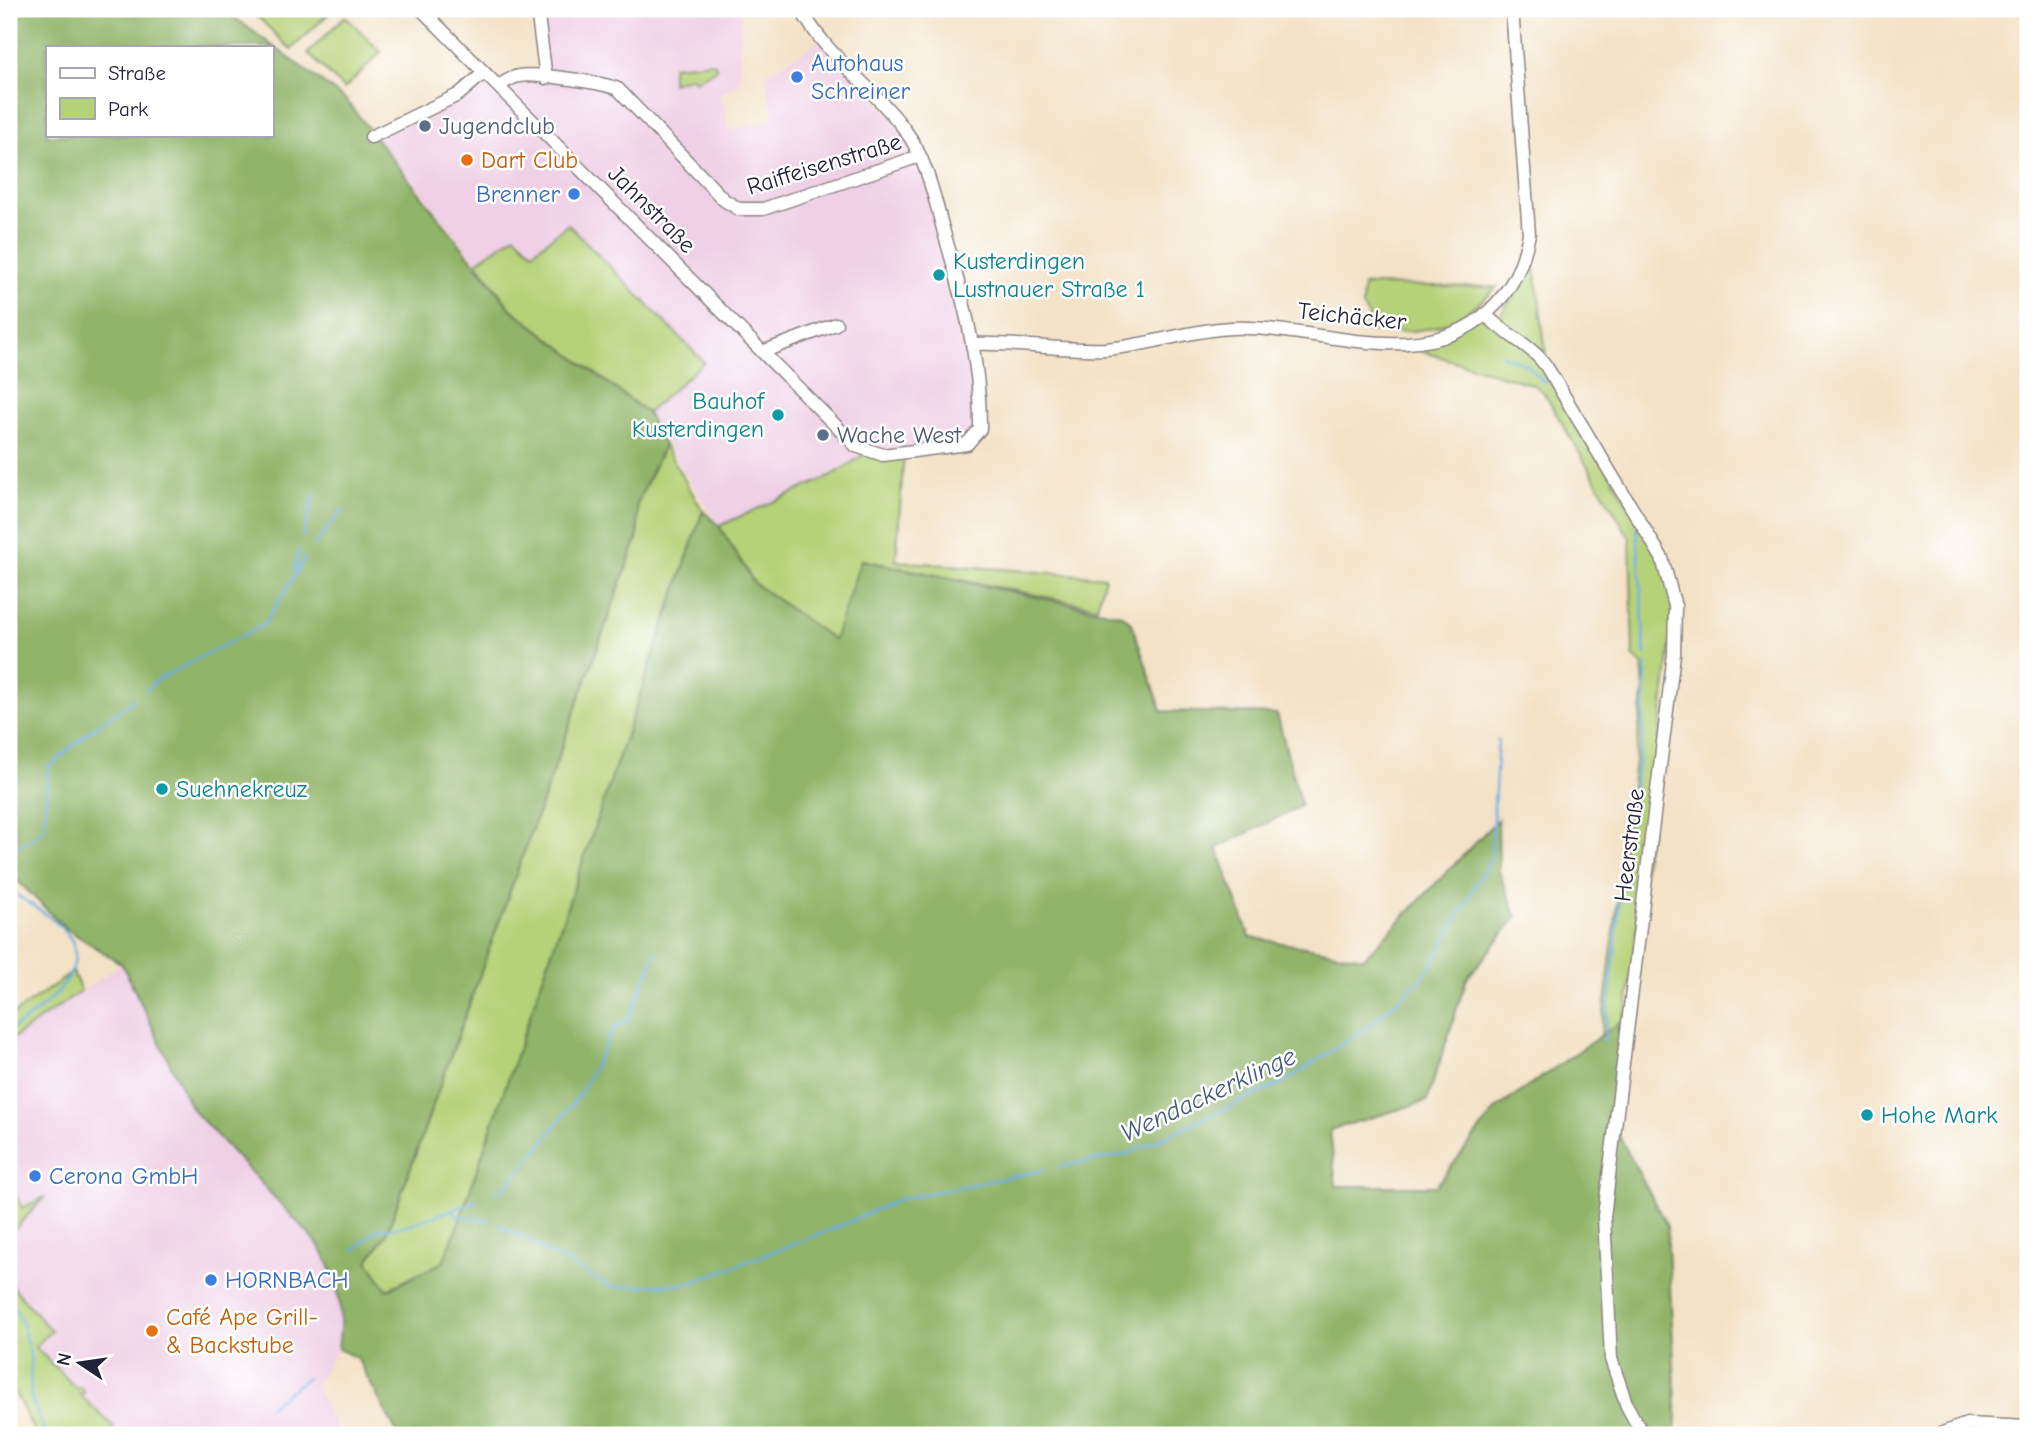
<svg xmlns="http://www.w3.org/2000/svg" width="2037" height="1444" font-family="'Comic Neue',sans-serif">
	<rect width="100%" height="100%" fill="#fff"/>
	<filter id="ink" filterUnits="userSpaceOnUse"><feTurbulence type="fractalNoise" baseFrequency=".0143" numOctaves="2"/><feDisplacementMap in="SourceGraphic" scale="14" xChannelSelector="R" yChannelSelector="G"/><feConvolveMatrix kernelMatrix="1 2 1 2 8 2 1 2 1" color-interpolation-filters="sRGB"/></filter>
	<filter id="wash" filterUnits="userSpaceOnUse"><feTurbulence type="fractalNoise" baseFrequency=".00686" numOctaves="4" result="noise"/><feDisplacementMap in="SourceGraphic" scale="28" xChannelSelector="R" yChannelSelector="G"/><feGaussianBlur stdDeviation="1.57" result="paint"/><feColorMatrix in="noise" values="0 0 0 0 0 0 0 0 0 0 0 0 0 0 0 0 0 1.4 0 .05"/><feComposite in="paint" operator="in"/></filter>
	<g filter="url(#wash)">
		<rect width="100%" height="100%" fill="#f3e2c6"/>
		<!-- built -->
		<path fill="#efd0e6" d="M570,9H741L740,83L721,93L729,130L774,119L765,75L821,40L914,142L973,344L975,439L868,453L831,476L719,526L647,413L703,363L532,253L515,235L477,262L376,135L428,110L484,73L499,86L546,77L537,13Z
			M122,964L192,1109L317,1243L332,1266L340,1293L343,1320L338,1349L315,1385L339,1435H57L9,1309V1215L21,1208L9,1182V1041Z"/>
		<!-- green -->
		<path fill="#b6d278" stroke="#6c7a5a" stroke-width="2" d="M260,9H322L328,14L291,50L255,14Z
			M345,16L381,52L344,89L308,53Z
			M712,62L716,65L715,70L695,81L692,77L672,83V66Z
			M568,224L704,362L647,413L511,309L477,262L515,235L533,252Z
			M1533,250L1546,354L1503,323L1500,316L1518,287Z
			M1363,285L1497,287C1456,328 1422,336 1366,330L1369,316L1362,307Z
			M1485,314L1536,354L1662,558L1675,606L1626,1018L1601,1036L1644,688L1642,664L1633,656L1630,538L1544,393L1534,385L1417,350L1416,343Z
			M664,445L703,511L457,1228L443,1262L387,1290L368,1261L387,1233L638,535L637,504Z
			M868,452L904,453L896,561L1105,577L1097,607L861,560L835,641L755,584L719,526L831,476Z
			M73,972L81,991L9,1041V1017Z
			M9,1182L22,1208L45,1197L9,1235Z
			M9,1282L51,1331L35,1347L77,1389L80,1387L85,1392L80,1395L114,1427L110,1432L113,1435H36L9,1381Z"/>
		<!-- forest -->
		<path fill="#90b468" stroke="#596b52" stroke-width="2" fill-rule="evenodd" d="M9,9H223L346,100L511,309L647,413L664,445L637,504L638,535L387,1233L368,1261L387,1290L443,1262L457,1228L703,511L719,526L755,584L834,640L861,560L1122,615L1131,622L1162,711L1277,714L1301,806L1217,848L1250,937L1364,958L1498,819L1499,872L1517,917L1467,978L1427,1101L1330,1130L1336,1186H1436L1496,1109L1626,1018L1615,1128L1667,1226L1677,1423L1674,1435H398L357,1358L338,1349C344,1308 340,1278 317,1243L192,1109L122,964L65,928L9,872ZM47,47H271V135H47Z
			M1970,1430L2028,1431V1435H1956Z"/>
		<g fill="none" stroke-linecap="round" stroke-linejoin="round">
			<!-- stream -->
			<path stroke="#6daee1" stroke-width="2.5" d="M1502,355L1527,365L1545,383
				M1637,527L1645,654
				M303,536L314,496
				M314,546L343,509
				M294,570L299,550
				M146,690L159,679L265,624L305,558
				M1625,844L1642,740L1646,665
				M15,847L31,840L44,828L48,768L92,729L134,700
				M9,890C25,901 43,911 58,924C106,965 40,1011 9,1031
				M1604,1041L1616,943L1623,856
				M1059,1167L1127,1154L1286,1081L1372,1024L1426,974L1491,858L1498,739
				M494,1192L503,1190L536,1152L580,1094L613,1030L629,1019L657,951
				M454,1209L477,1201
				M500,1225L611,1287L688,1284L838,1227L900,1199L1045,1170
				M354,1250L378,1229C404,1230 428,1217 452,1210L458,1216L488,1220
				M9,1299L21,1320L30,1355L31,1398L46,1435
				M269,1406L307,1378
				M224,1435L244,1425"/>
		</g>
	</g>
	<g filter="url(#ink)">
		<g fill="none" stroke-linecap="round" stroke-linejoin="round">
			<defs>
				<path id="minor" d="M421,9L856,446L883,455L967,444L980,429C981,361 962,294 943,229C934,196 926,158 905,130C874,87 826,57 801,9
					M537,9L546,78
					M499,86C505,82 512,77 519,76C537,73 601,82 618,89L724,200L739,209H763L920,156
					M371,137L458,95L484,73
					M1485,314C1503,334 1531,344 1546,366L1662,558L1675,606L1674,654L1604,1216L1611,1359L1627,1406L1643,1435
					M973,344C1017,342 1061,351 1105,349C1148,346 1188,330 1231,328C1313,324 1420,374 1488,312C1512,290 1523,265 1529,234L1512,9
					M762,352L836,324
					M1937,1435L1967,1424L2028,1427"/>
			</defs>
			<!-- minor casing -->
			<use href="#minor" stroke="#8a8280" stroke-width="15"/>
			<!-- minor -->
			<use href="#minor" stroke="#fff" stroke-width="12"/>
		</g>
	</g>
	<!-- markers -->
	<g fill="#3f7fe0" stroke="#fff" stroke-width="2.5">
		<circle cx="797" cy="77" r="7"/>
		<circle cx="574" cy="194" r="7"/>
		<circle cx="35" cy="1176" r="7"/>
		<circle cx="211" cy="1280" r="7"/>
	</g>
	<g fill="#5c6f8a" stroke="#fff" stroke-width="2.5">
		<circle cx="425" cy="126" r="7"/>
		<circle cx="823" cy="435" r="7"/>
	</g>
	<g fill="#e8710a" stroke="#fff" stroke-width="2.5">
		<circle cx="467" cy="160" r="7"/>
		<circle cx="152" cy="1331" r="7"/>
	</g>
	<g fill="#0f9aa8" stroke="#fff" stroke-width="2.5">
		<circle cx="939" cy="275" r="7"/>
		<circle cx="778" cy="415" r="7"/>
		<circle cx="162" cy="789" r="7"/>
		<circle cx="1867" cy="1115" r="7"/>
	</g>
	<g text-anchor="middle" stroke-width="5" stroke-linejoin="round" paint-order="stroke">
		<!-- shop labels -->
		<g font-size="24" fill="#366cbe" stroke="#fff" text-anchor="start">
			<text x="811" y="71">Autohaus<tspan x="811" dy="28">Schreiner</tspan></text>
			<text x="560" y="202" text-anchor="end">Brenner</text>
			<text x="49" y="1184">Cerona GmbH</text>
			<text x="225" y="1288">HORNBACH</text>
		</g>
		<!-- service labels -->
		<g font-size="24" fill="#4e5e75" stroke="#fff" text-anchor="start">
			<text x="439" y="134">Jugendclub</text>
			<text x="837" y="443">Wache West</text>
		</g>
		<!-- food labels -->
		<g font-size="24" fill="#c56008" stroke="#fff" text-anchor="start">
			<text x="481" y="168">Dart Club</text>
			<text x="166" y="1325">Café Ape Grill-<tspan x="166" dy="28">&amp; Backstube</tspan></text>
		</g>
		<!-- street labels -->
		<g font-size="24" fill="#22223b" stroke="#fff">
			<text transform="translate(824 164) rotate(-17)" y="8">Raiffeisenstraße</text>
			<text transform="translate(652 209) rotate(45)" y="8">Jahnstraße</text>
			<text transform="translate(1352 316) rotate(6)" y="8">Teichäcker</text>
			<text transform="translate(1629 845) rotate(-83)" y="8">Heerstraße</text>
		</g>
		<!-- culture labels -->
		<g font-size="24" fill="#0d838f" stroke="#fff" text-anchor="start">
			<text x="953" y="269">Kusterdingen<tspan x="953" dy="28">Lustnauer Straße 1</tspan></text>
			<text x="764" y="409" text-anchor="end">Bauhof<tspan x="764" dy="28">Kusterdingen</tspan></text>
			<text x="176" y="797">Suehnekreuz</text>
			<text x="1881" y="1123">Hohe Mark</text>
		</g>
		<!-- water labels -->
		<g font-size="26" font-style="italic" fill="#405a7d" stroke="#fff">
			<text transform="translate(1208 1094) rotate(-25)" y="9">Wendackerklinge</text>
		</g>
	</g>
	<!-- margin -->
	<rect width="2037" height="1444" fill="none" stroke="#fff" stroke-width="35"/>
	<!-- legend -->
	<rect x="46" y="46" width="228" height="91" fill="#ffffff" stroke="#a7a7b1" stroke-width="2"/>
	<rect x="60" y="68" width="35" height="10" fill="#ffffff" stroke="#a7a7b1" stroke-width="2"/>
	<text x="108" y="80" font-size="21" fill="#22223b">Straße</text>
	<rect x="60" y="98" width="35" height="21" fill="#b6d278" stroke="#a7a7b1" stroke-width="2"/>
	<text x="108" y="116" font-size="21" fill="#22223b">Park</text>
	<!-- north arrow -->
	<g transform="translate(80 1363) rotate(283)" stroke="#ffffff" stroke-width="5" paint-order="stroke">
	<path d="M0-5L12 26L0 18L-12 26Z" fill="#22223b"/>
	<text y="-10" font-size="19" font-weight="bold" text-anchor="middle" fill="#22223b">N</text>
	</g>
</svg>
